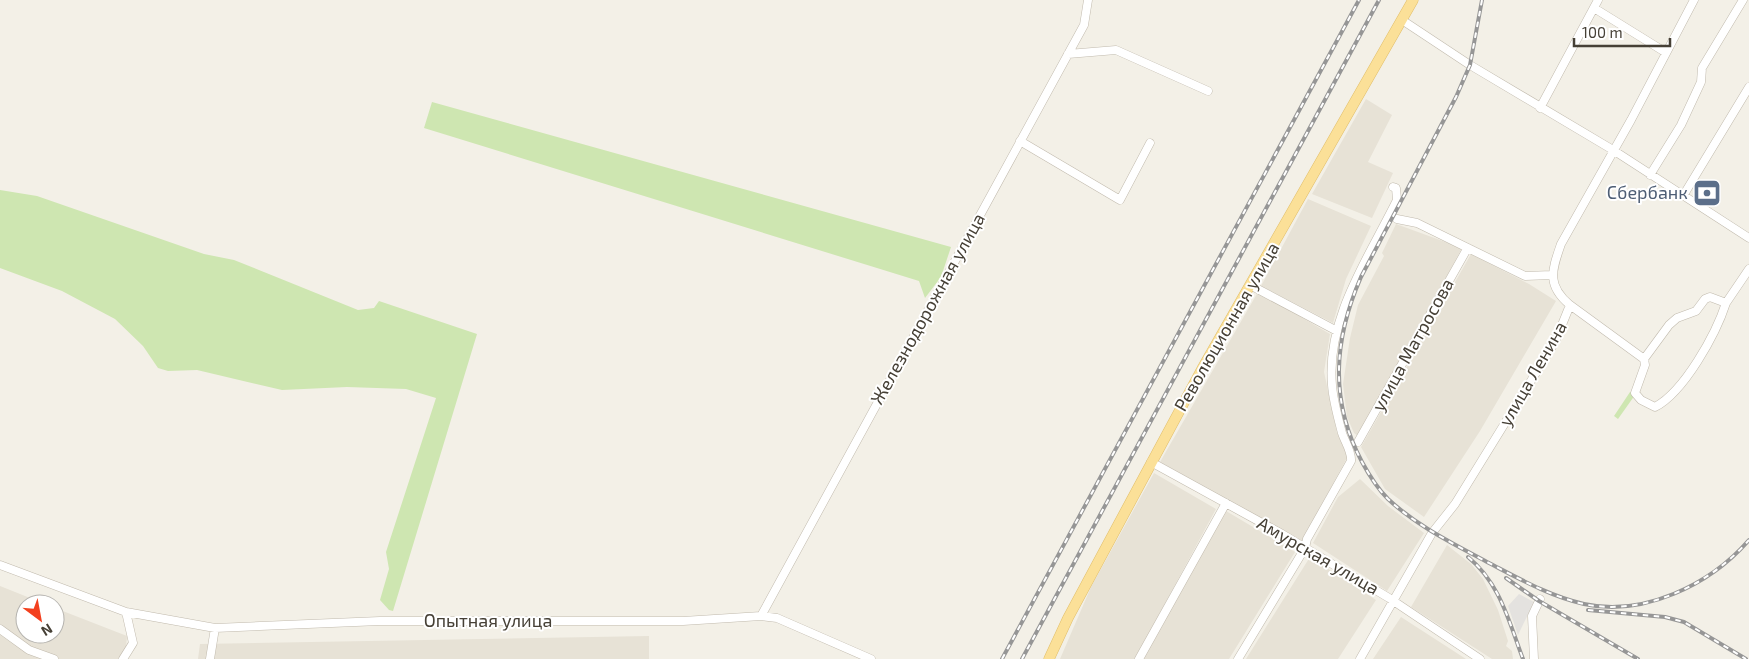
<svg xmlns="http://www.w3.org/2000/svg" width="1749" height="659" font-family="'Exo 2',sans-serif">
	<rect width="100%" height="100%" fill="#f3f0e7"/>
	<!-- residential -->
	<path fill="#e7e2d6" d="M1366,99L1392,115L1368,162L1393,173L1372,218L1312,194Z
		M1308,199L1371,226L1346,279L1333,323L1261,286Z
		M1396,224L1462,248L1359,437L1354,433L1347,417L1343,384L1350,338L1358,305L1384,256L1382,253Z
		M1471,254L1529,284L1556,301L1480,431L1424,517L1385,489L1361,447Z
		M1258,292L1330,334L1324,372L1337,433L1348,456L1302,541L1160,462Z
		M1154,473L1216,509L1135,659H1060L1091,587Z
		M1360,479L1388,506L1424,533L1387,591L1313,543L1338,497Z
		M1226,511L1295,552L1229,659H1143Z
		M1447,545L1471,564L1483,579L1498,610L1508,641L1506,646L1512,651L1513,659H1492L1411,607Z
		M1310,557L1376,600L1338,659H1246Z
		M0,586L45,604H25V634H55V608L127,636L125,659H0Z
		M1401,617L1466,659H1373Z
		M649,636V659H198L200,644Z"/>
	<!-- green -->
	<path fill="#cee6b1" d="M432,102L951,247L941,277L925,298L919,281L424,128Z
		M0,190L37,196L204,254L234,260L358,310L374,308L379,301L477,334L393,611L389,610L380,600L389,569L386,552L436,398L406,389L347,387L282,390L197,370L168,371L158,368L143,346L115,319L62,291L0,268Z
		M1630,392L1635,395L1618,419L1614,416Z"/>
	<!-- parking -->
	<path fill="#e4e2df" d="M1519,594L1534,602L1518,635L1508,606Z"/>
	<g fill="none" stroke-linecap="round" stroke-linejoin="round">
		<defs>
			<path id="minor" d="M1594,8L1665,52
				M1402,20L1470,65L1613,150L1749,238
				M1068,54L1116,50L1208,91
				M1540,108L1598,0
				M1020,141L1120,200L1150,143
				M1650,175L1681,125L1701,82L1702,68L1743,0
				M1683,196L1749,87
				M1397,219L1417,223L1525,276L1552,275
				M1250,285L1337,331
				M1570,305L1644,359L1669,325L1677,318L1696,311L1705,299L1710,297L1726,303L1749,269
				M1644,359L1645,365L1635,393L1641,400L1655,407C1684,392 1716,334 1726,303
				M1358,442L1467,249
				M1151,462L1282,534L1389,598L1480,659
				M0,565L126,612L215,628L380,621H683L761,616L777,618L871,659
				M761,616L1084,25L1088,0
				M0,629L29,650L54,659
				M123,659L133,643L126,612
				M210,659L215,628
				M1139,659L1226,503
				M1238,659L1305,548L1307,539L1351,461C1352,452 1345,442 1342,433C1338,418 1333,400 1332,385C1326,318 1369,257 1397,200L1396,188L1393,187
				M1360,659L1432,533L1455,504L1555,342L1570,305C1546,285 1552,270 1561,244L1631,120L1694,0
				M1534,659L1532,616L1540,599"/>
			<path id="major" d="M1049,659L1068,618L1202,369L1413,0"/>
		</defs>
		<!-- minor casing -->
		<use href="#minor" stroke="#c1baad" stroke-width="9"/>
		<!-- major casing -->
		<use href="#major" stroke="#e0bd68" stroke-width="11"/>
		<!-- minor -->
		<use href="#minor" stroke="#fff" stroke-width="8"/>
		<!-- major -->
		<use href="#major" stroke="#fbe098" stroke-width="10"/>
		<defs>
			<path id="rail" d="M1482,0L1470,65L1456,97L1361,277C1334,339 1329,400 1362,462C1369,475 1378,489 1388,499C1417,526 1452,543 1487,562C1518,578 1549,596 1584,604C1643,617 1710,585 1749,540
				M1468,557C1500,583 1509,622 1523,659
				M1506,578L1539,601L1638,659
				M1588,610L1665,617L1684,622L1746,659
				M1002,659L1359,0
				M1022,659L1379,0"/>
		</defs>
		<!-- rail casing -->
		<use href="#rail" stroke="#969696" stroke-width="4"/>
		<!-- rail -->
		<use href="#rail" stroke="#fff" stroke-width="2" stroke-dasharray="5.5" stroke-linecap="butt"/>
	</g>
	<!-- icons -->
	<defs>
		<symbol id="bank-square" viewBox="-11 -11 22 22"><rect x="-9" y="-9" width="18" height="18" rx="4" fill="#5c6f8a" stroke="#fff"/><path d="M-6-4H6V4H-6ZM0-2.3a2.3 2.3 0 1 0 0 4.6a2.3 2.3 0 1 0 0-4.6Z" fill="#fff"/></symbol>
	</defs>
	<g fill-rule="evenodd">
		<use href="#bank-square" x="1691" y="177" width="32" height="32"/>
	</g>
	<g text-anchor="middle" stroke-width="4" stroke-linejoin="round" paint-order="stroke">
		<!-- service labels -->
		<g font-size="18" fill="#4e5e75" stroke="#fff" text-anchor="end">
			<text x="1688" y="199">Сбербанк</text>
		</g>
		<!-- street labels -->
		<g font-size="18" fill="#464036" stroke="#fff">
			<text transform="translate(928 309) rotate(-61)" y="6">Железнодорожная улица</text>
			<text transform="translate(1227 327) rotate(-60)" y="6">Революционная улица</text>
			<text transform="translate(1413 345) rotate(-61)" y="6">улица Матросова</text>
			<text transform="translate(1533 374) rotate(-60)" y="6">улица Ленина</text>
			<text transform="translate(1318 556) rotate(30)" y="6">Амурская улица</text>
			<text x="488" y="627">Опытная улица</text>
		</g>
	</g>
	<!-- north arrow -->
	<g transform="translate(40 619) rotate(148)"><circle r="24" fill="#ffffff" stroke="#b5b3af"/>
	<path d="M0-4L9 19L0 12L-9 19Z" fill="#f3401e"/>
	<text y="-8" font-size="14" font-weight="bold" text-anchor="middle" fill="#464036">N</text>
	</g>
	<!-- scale -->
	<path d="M1574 38v8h96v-8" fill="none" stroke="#464036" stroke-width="2.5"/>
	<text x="1582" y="38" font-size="15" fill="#464036" stroke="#ffffff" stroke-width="4" paint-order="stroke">100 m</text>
</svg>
